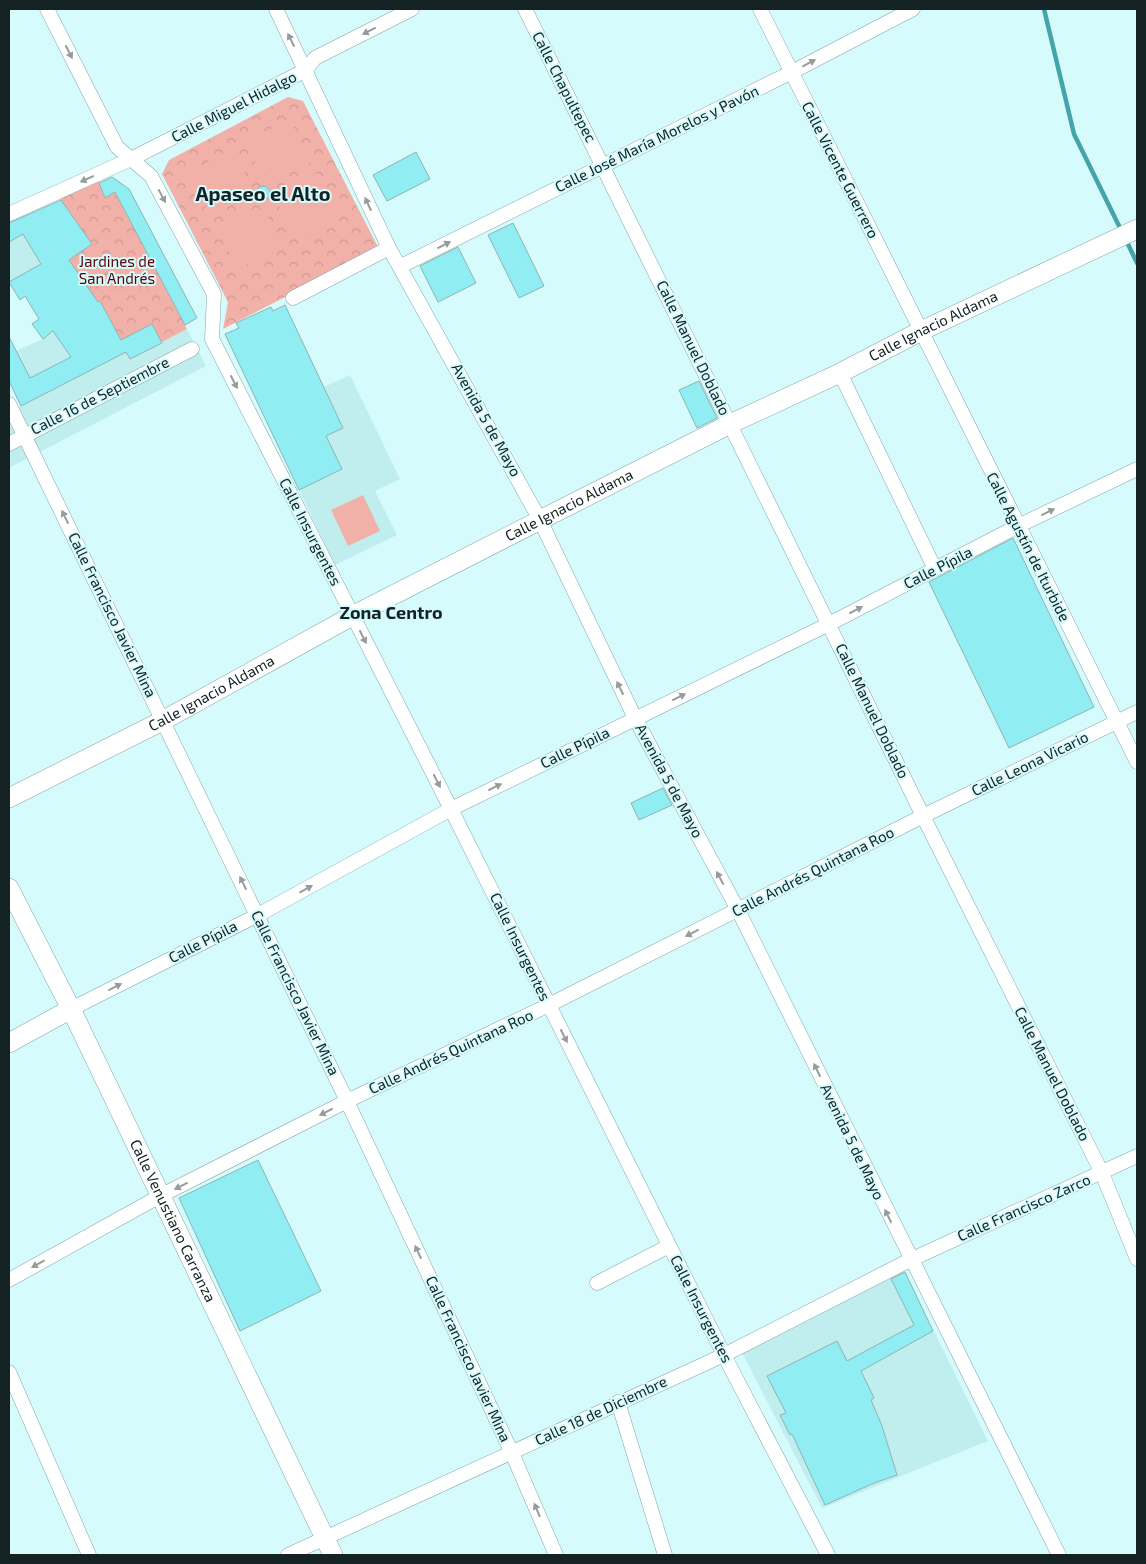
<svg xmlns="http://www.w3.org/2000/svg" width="1146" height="1564" font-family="'Exo 2',sans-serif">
	<defs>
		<pattern id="forest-crowns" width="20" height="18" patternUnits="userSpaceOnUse" patternTransform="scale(1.25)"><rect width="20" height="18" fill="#f2b1a8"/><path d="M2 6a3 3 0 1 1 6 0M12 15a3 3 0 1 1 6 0" fill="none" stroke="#cf9890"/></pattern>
	</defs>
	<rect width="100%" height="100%" fill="#d6fbfd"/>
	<!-- built -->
	<path fill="#c0eeef" d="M14,218L41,264L9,282V221Z
		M100,301L130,359L187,329L206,366L9,468V413L21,406L9,381V337L16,351L43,339Z
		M350,375L400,479L375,491L397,535L335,565L299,490L342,469L326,436L343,427L324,387Z
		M904,1270L988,1441L822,1508L741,1351Z"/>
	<!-- forest -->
	<path fill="url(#forest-crowns)" d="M288,97L303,101L379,249L223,329L228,302L162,174L169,160Z
		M96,175L105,198L115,192L187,329L130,359L100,301L82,312L69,260L91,244L58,196Z"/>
	<!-- garden -->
	<path fill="#f2b1a8" d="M289,119L312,161L277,180L272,176L262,175L245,143Z
		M232,149L249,181L246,197L211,216L188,173Z
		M318,173L340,216L296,239L279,207L283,192Z
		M251,208L256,212L266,213L283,245L239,269L216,227Z
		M363,495L380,531L348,546L331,510Z"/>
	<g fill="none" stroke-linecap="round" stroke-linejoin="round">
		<!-- stream -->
		<path stroke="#44a4a9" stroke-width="4.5" d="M1044,9L1074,134L1121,230
			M1126,240L1137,263"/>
	</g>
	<!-- building -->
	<path fill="#90edf2" stroke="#8fb2b3" d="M416,152L430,179L387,201L373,175Z
		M112,177L129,189L197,318L185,325L115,192L105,198L99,183Z
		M256 193a7 7 0 1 1 14 0a7 7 0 1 1-14 0Z
		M61,200L92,244L69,260L98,302L100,301L121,340L152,324L162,343L130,359L126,352L21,406L9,381V337L30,378L71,357L53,331L43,339L32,324L39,319L25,296L20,300L9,282L41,264L23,234L9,242V223Z
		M513,223L544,286L519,298L488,235Z
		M458,247L476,283L438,302L420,266Z
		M285,305L343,428L326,436L342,469L299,490L225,334L239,328L236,323L271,307L273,311Z
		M699,381L717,418L697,428L679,390Z
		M1013,538L1094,707L1009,748L929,582Z
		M663,788L672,805L639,820L631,803Z
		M258,1160L321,1291L240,1331L179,1198Z
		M905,1272L933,1331L861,1371L874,1398L871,1400L882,1426L897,1475L874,1483L825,1505L792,1434L790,1435L780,1415L786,1413L767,1376L837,1341L847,1361L914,1325L891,1279Z"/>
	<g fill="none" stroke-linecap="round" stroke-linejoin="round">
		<defs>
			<path id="street" d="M47,9L117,147L151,176L214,294L212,339
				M276,9L389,248L540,520L635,718L738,910L1059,1555
				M525,9L923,816L1102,1173L1137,1259
				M760,9L1137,762
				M9,214L131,159L306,70L315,58L412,9
				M401,266L790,73L913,9
				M293,298L389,248
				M212,339L451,809L724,1355L828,1555
				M840,373L935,569
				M9,404L347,1101L512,1453L556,1555
				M9,444L192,349
				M71,1009L258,915L451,809L829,624L1018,526L1137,469
				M9,1280L160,1196L347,1101L549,1005L923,816L1137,712
				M597,1283L669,1246
				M9,1372L89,1555
				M618,1402L665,1555
				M288,1555L724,1355L910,1260L1137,1156"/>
			<g id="secondary">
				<path id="s1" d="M9,798L164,720L352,616L552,514L730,424L840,373L921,331L1137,229"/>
				<path id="s2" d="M9,888L71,1009L333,1555"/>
				<path d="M9,1043L71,1009"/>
			</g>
		</defs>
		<!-- street casing -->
		<use href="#street" stroke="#83a6a7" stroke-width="15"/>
		<!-- secondary casing -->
		<use href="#secondary" stroke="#83a6a7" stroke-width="20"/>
		<!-- street -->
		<use href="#street" stroke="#fff" stroke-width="14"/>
		<!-- secondary -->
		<use href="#secondary" stroke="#fff" stroke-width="19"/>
	</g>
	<!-- one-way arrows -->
	<defs><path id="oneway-solid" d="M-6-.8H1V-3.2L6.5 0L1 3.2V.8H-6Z" transform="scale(1.25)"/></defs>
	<g fill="#959c9c">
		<use href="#oneway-solid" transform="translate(369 31) rotate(153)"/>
		<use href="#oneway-solid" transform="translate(291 40) rotate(-116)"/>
		<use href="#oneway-solid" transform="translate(69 52) rotate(63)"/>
		<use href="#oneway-solid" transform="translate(809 63) rotate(-28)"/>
		<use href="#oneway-solid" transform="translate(87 179) rotate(156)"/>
		<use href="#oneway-solid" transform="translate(162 196) rotate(62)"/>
		<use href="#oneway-solid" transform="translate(368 204) rotate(-115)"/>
		<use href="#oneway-solid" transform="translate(444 245) rotate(-27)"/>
		<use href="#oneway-solid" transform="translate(234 382) rotate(63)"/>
		<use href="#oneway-solid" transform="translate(1048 512) rotate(-26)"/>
		<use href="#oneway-solid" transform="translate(65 517) rotate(-116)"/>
		<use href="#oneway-solid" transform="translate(856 610) rotate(-27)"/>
		<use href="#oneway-solid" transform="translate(363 637) rotate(63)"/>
		<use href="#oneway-solid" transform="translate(620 688) rotate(-116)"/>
		<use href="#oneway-solid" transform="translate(679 697) rotate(-26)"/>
		<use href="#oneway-solid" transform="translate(437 781) rotate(63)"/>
		<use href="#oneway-solid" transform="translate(495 787) rotate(-26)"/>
		<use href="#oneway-solid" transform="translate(720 878) rotate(-118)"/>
		<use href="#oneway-solid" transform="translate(243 883) rotate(-116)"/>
		<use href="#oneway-solid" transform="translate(306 889) rotate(-29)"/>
		<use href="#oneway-solid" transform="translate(692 933) rotate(153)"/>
		<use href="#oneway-solid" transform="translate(115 987) rotate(-27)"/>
		<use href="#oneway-solid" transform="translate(564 1036) rotate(63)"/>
		<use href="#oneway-solid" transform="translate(817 1070) rotate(-116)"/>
		<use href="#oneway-solid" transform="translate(326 1112) rotate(153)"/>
		<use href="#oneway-solid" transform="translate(181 1186) rotate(153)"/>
		<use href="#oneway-solid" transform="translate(888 1216) rotate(-116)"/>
		<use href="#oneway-solid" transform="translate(418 1252) rotate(-115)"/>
		<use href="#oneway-solid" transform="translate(38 1264) rotate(151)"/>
		<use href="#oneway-solid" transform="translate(537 1510) rotate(-113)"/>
	</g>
	<g text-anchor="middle" stroke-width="4" stroke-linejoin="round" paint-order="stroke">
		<!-- street labels -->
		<g font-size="15" fill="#142223" stroke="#d6fbfd">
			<text transform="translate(564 87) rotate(63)" y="5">Calle Chapultepec</text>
			<text transform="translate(234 107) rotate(-27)" y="5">Calle Miguel Hidalgo</text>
			<text transform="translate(657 139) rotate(-26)" y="5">Calle José María Morelos y Pavón</text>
			<text transform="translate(840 170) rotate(63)" y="5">Calle Vicente Guerrero</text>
			<text dy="5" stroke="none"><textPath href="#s1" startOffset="1038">Calle Ignacio Aldama</textPath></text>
			<text transform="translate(693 348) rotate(64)" y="5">Calle Manuel Doblado</text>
			<text transform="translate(100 396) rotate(-27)" y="5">Calle 16 de Septiembre</text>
			<text transform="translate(486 420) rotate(61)" y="5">Avenida 5 de Mayo</text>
			<text dy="5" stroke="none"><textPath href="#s1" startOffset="632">Calle Ignacio Aldama</textPath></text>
			<text transform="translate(310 532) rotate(63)" y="5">Calle Insurgentes</text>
			<text transform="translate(1028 547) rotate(63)" y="5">Calle Agustín de Iturbide</text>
			<text transform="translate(938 568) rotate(-27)" y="5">Calle Pípila</text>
			<text transform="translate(112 615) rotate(64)" y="5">Calle Francisco Javier Mina</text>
			<text dy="5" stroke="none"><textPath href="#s1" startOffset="228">Calle Ignacio Aldama</textPath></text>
			<text transform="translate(872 711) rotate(64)" y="5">Calle Manuel Doblado</text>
			<text transform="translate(575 748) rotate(-26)" y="5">Calle Pípila</text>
			<text transform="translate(1030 764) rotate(-26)" y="5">Calle Leona Vicario</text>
			<text transform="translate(669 781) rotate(62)" y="5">Avenida 5 de Mayo</text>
			<text transform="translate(813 872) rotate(-27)" y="5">Calle Andrés Quintana Roo</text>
			<text transform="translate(203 942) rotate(-27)" y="5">Calle Pípila</text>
			<text transform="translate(520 947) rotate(64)" y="5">Calle Insurgentes</text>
			<text transform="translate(295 993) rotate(64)" y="5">Calle Francisco Javier Mina</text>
			<text transform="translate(451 1052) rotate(-25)" y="5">Calle Andrés Quintana Roo</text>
			<text transform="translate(1052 1074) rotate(63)" y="5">Calle Manuel Doblado</text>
			<text transform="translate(852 1142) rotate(64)" y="5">Avenida 5 de Mayo</text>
			<text transform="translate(1024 1208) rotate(-24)" y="5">Calle Francisco Zarco</text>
			<text dy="5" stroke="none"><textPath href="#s2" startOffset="371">Calle Venustiano Carranza</textPath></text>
			<text transform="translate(701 1309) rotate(63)" y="5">Calle Insurgentes</text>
			<text transform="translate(468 1359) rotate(65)" y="5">Calle Francisco Javier Mina</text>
			<text transform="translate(601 1411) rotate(-25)" y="5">Calle 18 de Diciembre</text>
		</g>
		<!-- park labels -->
		<g font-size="15" fill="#5b0103" stroke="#d6fbfd">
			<text x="117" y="267">Jardines de<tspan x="117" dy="17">San Andrés</tspan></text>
		</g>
		<!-- quarter labels -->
		<g font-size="18" font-weight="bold" fill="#142223" stroke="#d6fbfd">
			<text x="391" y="619">Zona Centro</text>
		</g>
		<!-- district labels -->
		<g font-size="20" font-weight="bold" fill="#142223" stroke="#d6fbfd">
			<text x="263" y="201">Apaseo el Alto</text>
		</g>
	</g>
	<!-- border -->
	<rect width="1146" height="1564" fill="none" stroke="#142223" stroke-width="20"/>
</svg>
